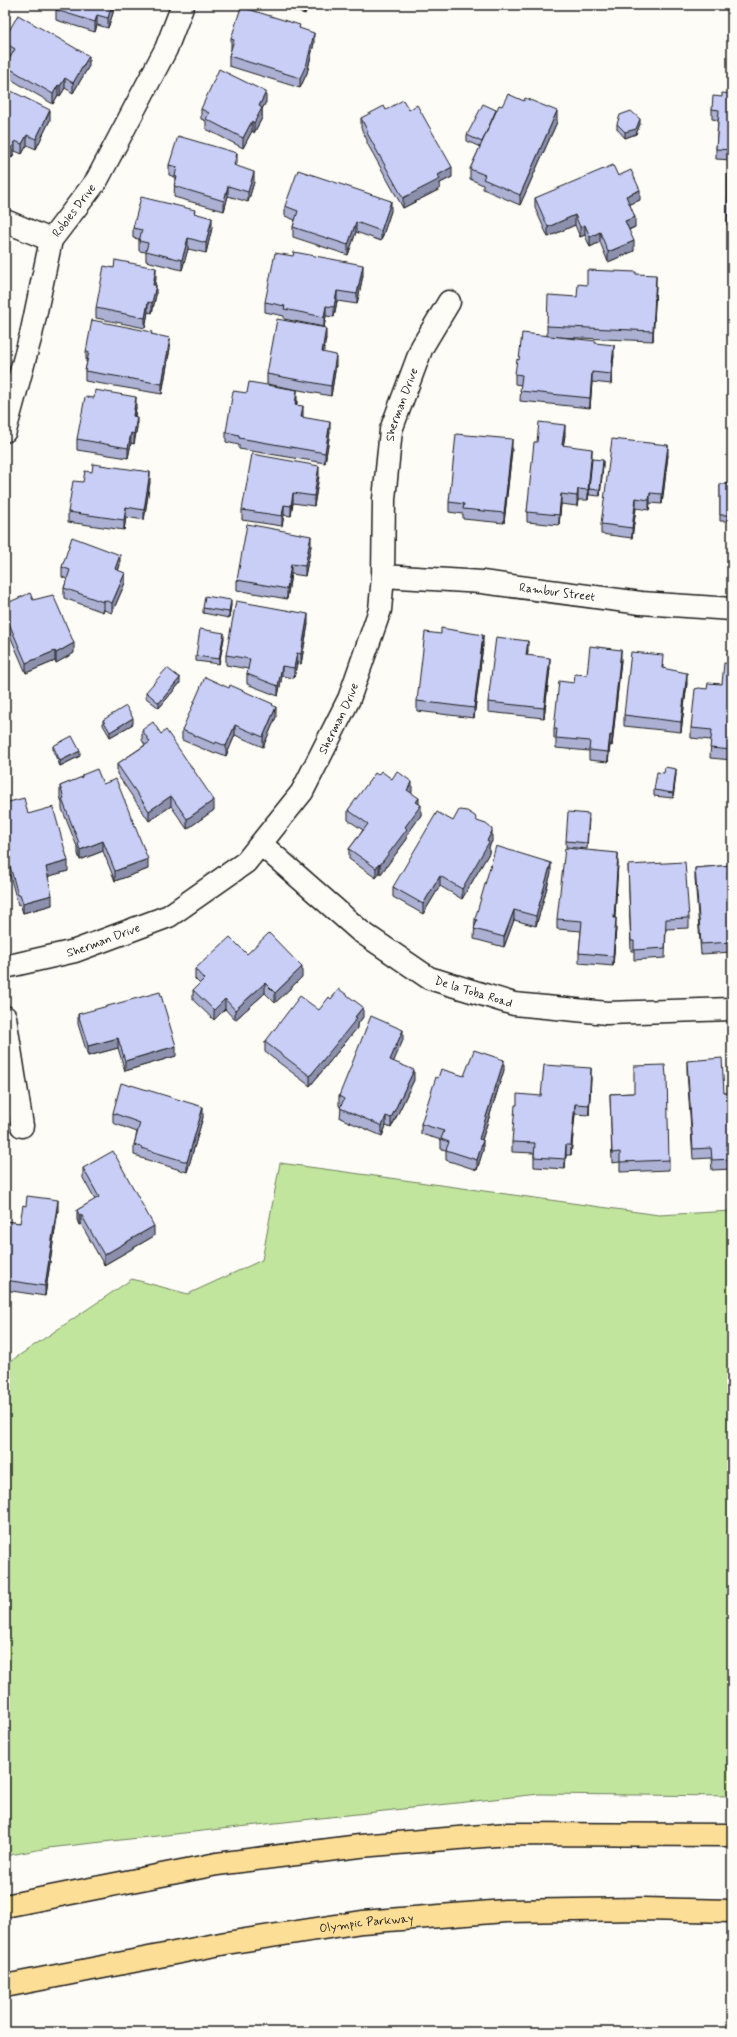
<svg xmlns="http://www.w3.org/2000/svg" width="737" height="2037" font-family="Mynerve,sans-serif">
	<rect width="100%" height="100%" fill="#fdfcf7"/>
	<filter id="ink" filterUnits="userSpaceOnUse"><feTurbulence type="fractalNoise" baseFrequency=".025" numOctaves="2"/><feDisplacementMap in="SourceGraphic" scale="8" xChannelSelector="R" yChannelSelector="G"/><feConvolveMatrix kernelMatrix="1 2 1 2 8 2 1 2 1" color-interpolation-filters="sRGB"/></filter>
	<g filter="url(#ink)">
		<!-- green -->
		<path fill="#c2e59e" stroke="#6f805d" d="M280,1163L659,1215L732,1211V1796L539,1794L48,1848L5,1856V1365L132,1279L188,1294L262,1260Z"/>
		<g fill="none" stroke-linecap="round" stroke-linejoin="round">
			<defs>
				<g id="street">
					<path d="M5,221L51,240"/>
					<path id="s1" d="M5,431L31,335L51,240L97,180L166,49L183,5"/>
					<path id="s2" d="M383,576L482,582L641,603L732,609"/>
					<path id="s3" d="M261,844L360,931L429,978L514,1004L607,1013L732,1009"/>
					<path id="s4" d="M5,967L75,951L169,916L246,862L302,792L349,699L380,610L383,576L384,499L391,430L422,347L449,302"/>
					<path d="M5,1017L22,1126"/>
				</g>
				<g id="primary">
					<path d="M5,1906L217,1864L360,1846L508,1834L732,1835"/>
					<path id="s5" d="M5,1986L226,1943L362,1922L505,1911L642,1909L732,1911"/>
				</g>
			</defs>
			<!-- street casing -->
			<use href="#street" stroke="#1c1c1c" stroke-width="25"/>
			<!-- primary casing -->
			<use href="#primary" stroke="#1c1c1c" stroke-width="25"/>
			<!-- street -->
			<use href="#street" stroke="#fdfcf7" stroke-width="22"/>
			<!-- primary -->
			<use href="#primary" stroke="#fdde96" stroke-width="22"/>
		</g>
		<!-- wall -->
		<path fill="#acb1d4" stroke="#1c1c1c" d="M113,5V13L108,28L97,25L95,32L56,20V10Z
			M275,5H308L305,14Z
			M370,5H403L370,7Z
			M300,28L314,43L307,73L300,88L229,66V56L231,49V39Z
			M732,28V46L729,45V35Z
			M5,38L89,66L73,93L65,88L60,96L58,95L53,104L7,77V63L11,57L5,53Z
			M5,88L50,120L36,149L27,145L22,154L15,151L12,158L5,155Z
			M732,94V160L716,159V149L718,120L712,119V109L722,97Z
			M266,102L262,109V118L254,133L252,131L243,148L206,129V121L201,119V109Z
			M502,106L557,122L520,205L483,189V185L470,179V169L480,147L467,141V135L496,110Z
			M386,110H409L452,177L440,183V189L403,208L367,143V140L361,128V118Z
			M617,124H640L636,134L625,138L617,129Z
			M237,163L236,166L254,182L248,202L228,196L224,211L174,197L175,177L169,175V165Z
			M728,174H732V225H727Z
			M618,176L640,200L630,204L635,227L629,230L634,251L608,262L600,242L590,247L585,235L580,237L575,225L548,237L535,208V198Z
			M285,206L391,211L381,241L356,232L348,255L293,237V227L295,220L285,216Z
			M195,213L212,228L206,253L188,249L182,270L146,261V252L139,251V239L133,238V228Z
			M636,274L656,285L653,341L556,337L596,343L614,355L611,384L592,382L590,408L520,401L521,385L515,384V374L519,360L547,336V326L577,297L587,285Z
			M363,275L357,304L337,301L334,317L326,316L324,327L284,319V316L265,312V302Z
			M156,278L155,285L156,295L152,313L148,312L145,328L96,318V308Z
			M152,334L170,348L162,394L85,381V371L87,362H86V352Z
			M326,338L323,353L336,365L331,396L267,384V374Z
			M247,393L297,400V405L303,416V418L330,432L325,463L239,449V445L226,442V432Z
			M136,407L135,417L137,427L134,444L131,443L128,458L77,450V439Z
			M565,435L563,446L592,459L603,465L600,496L589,495L592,461L588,500H578L577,506L561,504L559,525L527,522V512L537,442Z
			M512,450L504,523L463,519V514L449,512V502Z
			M668,455L662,504L650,503L649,510L636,508L632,538L601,534V524Z
			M319,476L314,506L293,503L291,516L284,515L282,526L242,520V510Z
			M83,482H150L144,520L126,517L124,530L68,522V512Z
			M720,484H732V521H720Z
			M311,546L305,576L291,574L287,599L237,590V580Z
			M120,565L118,571L125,583L112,613L104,610L103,612L64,598V588L67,579L62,577V567Z
			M33,600L74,653L56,663L55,661L26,673L5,624V604Z
			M231,605L229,618L203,613V608Z
			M308,624L301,664L297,663L294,678L282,676L278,696L247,684V674L248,669L226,665V655Z
			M224,638L219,664L196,661V656Z
			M483,645L474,718L417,711V701Z
			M528,651L527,655L550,668L544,718L488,712V702Z
			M621,660L612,746L610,745L608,762L589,760V751L556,748V739H554V729L574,683L587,675Z
			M732,664V760L710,758L711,740L691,738V728L707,689L722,684Z
			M663,665V669L687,683L681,732L624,726V715Z
			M180,683L159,708L146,698V692Z
			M273,706L276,717L263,747L235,735L226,756L216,752L215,754L182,740V730Z
			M103,720L133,724L110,737L103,725Z
			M142,730L214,810L187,829L171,806L149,821L117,774V764L145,745L142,740Z
			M53,746L80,756L60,766L53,751Z
			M676,774L673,798L654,796V790Z
			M82,775L103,784L148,869L115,881L103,851L80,860L78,854V849L62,809V803L60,796V786L82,778Z
			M378,775L392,779L412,792L411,793L419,804L421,815L407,835V839L380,875L379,874L376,878L349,859V849L363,830L348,820V810Z
			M5,803L28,814L68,871L48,876L52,905L23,913L20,904L18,905L5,858Z
			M589,819L587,849L566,847V841Z
			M453,821H477L492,841L489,847V853L462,899L440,886L423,914L393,897V887Z
			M618,863L615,918L616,928L613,966L579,963V953L581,931L557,929V919Z
			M628,865L689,918V928L666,929L665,958L634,960V951H631Z
			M732,865V952L701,954L695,878V868Z
			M551,873L536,926L514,920L504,947L474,939L475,919Z
			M247,954L302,977L275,1003L265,993L235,1020L225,1009L214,1020L193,1000V990L200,984L195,979V969Z
			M319,1010L363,1017L357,1025V1028L310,1086L265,1052V1042Z
			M78,1014L176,1056L125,1071L118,1048L88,1056L78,1024Z
			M403,1040L393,1062L414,1080L391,1128L386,1126L382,1136L340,1118L341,1107L339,1106V1096Z
			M687,1061L724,1093H732V1169L712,1170L711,1158L693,1159L687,1071Z
			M504,1070L482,1140L483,1150L477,1170L446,1160V1150L441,1149V1140L421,1134V1124L438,1078L464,1076Z
			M591,1078L589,1115L575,1114L571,1155H566L565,1169L534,1167V1153L512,1152V1142L541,1096Z
			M634,1093L669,1160V1170L620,1172V1162L612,1163L610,1094Z
			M113,1113L203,1117L187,1172L141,1158V1157L134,1155V1145L137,1132L113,1123Z
			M83,1168L154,1236L104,1265L81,1224L79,1225L77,1220V1210L95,1200L83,1178Z
			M58,1210L45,1296L5,1290V1221L20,1223Z"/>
		<!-- shaded-wall -->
		<path fill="#8c90ac" stroke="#1c1c1c" d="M110,5H113V13L108,28V18Z
			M305,5H308L305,14Z
			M97,15V25L95,32V22Z
			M314,33V43L307,73L300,88V78Z
			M89,56V66L73,93V83Z
			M65,78V88L60,96V86Z
			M58,85V95L53,104V94Z
			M266,92V102L262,109V118L254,133V123L259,106Z
			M50,110V120L36,149V139Z
			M557,111V122L520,205V195Z
			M640,119V124L636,134L625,138V132Z
			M252,121V131L243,148V138Z
			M27,135V145L22,154V144Z
			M15,141V151L12,158V148Z
			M237,153V163L234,175V165Z
			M452,167V177L440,183V189L403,208V198L438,175Z
			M254,172V182L248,202V192Z
			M228,186V196L224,211V201Z
			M640,190V200L626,206V196Z
			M391,201V211L381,241V231Z
			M575,215V225L548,237V227Z
			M635,217V227L625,231V221Z
			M212,218V228L206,253V243Z
			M356,222V232L348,255V245Z
			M585,225V235L580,237V227Z
			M600,232V242L590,247V237Z
			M188,238V249L182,270V260Z
			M634,241V251L608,262V252Z
			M363,265V275L357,304V294Z
			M156,268V278L153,295V285Z
			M656,275V285L653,341V331Z
			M156,285V295L152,313V303Z
			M337,291V301L334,317V307Z
			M148,302V312L145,328V318Z
			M326,306V316L324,327V317Z
			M326,328V338L322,362V352Z
			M170,338V348L162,394V384Z
			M614,345V355L611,384V374Z
			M336,355V365L331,396V386Z
			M592,372V382L590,408V398Z
			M297,390V400L295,415V405Z
			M136,397V407L133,426V416Z
			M303,406V416L301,427V417Z
			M137,417V427L134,444V434Z
			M330,422V432L325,463V453Z
			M565,425V435L562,455V445Z
			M131,433V443L128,458V448Z
			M512,439V450L504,523V513Z
			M668,445V455L662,504V494Z
			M592,449V459L588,500V490Z
			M603,460V465L600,496V490Z
			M319,466V476L314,506V496Z
			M150,472V482L144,520V510Z
			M578,489V500L577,506V496Z
			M293,493V503L291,516V506Z
			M650,493V503L649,510V500Z
			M561,494V504L559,525V515Z
			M636,498V508L632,538V528Z
			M284,505V515L282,526V516Z
			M126,507V517L124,530V520Z
			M311,536V546L305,576V566Z
			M120,555V565L115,579V569Z
			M291,564V574L287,599V589Z
			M125,573V583L112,613V603Z
			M104,600V610L103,612V602Z
			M231,600V605L229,618V612Z
			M308,614V624L301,664V654Z
			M224,633V638L219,664V659Z
			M483,635V645L474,718V708Z
			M528,641V651L526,665V655Z
			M74,643V653L56,663V653Z
			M621,650V660L612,746V736Z
			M55,651V661L26,673V663Z
			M297,653V663L294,678V668Z
			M550,658V668L544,718V708Z
			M282,666V676L278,696V686Z
			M687,673V683L681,732V722Z
			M180,678V683L159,708V703Z
			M276,707V717L263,747V737Z
			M133,718V724L110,737V732Z
			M235,725V735L226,756V746Z
			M610,735V745L608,762V752Z
			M80,751V756L60,766V761Z
			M676,769V774L673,798V793Z
			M412,782V792L407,800V790Z
			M171,796V806L149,821V811Z
			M419,798V808L421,805V815L407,835V839L380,875V865L405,827L416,802Z
			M214,800V810L187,829V819Z
			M492,831V841L489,847V853L462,899V889L487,841Z
			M103,841V851L80,860V850Z
			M618,853V863L614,928V918Z
			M148,859V869L115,881V871Z
			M68,861V871L46,877V867Z
			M551,863V873L536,926V916Z
			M379,864V874L376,878V868Z
			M440,876V886L423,914V904Z
			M52,895V905L23,913V903Z
			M514,910V920L504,947V937Z
			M616,918V928L613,966V956Z
			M302,967V977L275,1003V993Z
			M265,983V993L235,1020V1010Z
			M225,999V1009L214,1020V1010Z
			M363,1007V1017L357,1025V1028L310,1086V1076Z
			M403,1030V1040L390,1070V1060Z
			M118,1038V1048L88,1056V1046Z
			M176,1046V1056L125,1071V1061Z
			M504,1060V1070L479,1149V1139Z
			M591,1068V1078L589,1115V1105Z
			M414,1070V1080L391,1128V1118Z
			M575,1104V1114L571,1155V1145Z
			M203,1107V1117L187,1172V1162Z
			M386,1116V1126L382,1136V1126Z
			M483,1140V1150L477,1170V1160Z
			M566,1145V1155L565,1169V1159Z
			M58,1200V1210L45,1296V1286Z
			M81,1214V1224L79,1225V1215Z
			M154,1226V1236L104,1265V1255Z"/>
		<!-- building -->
		<path fill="#c8cef6" stroke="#1c1c1c" d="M58,5H112L108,18L97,15L95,22L56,10Z
			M241,7L300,25L299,28L314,33L307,63L300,78L229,56L234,40L231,39Z
			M18,15L89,56L73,83L65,78L60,86L58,85L53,94L7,67L9,64L7,63L15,49L5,43V38Z
			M732,28V36L729,35Z
			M219,69L266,92L259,106L262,108L254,123L252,121L243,138L206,119L209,113L201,109Z
			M5,88L50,110L36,139L27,135L22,144L15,141L12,148L5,145Z
			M722,93L732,94V150L716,149L719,110L712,109L713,96L722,97Z
			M508,94L524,101L525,98L557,111L520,195L483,179L485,175L470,169L499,105L502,106Z
			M403,100L409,110L417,105L452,167L438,175L440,179L403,198L367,133L368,132L361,118L384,106L386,110Z
			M483,104L496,110L482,142L467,135Z
			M631,111L640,119L636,129L625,132L617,124L620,115Z
			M178,136L237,153L234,165L254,172L248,192L228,186L224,201L174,186L177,177L175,176L177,167L169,165Z
			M613,165L618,176L631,170L640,190L626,196L635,217L625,221L634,241L608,252L600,232L590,237L585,225L580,227L575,215L548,227L535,198Z
			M298,170L391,201L381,231L356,222L348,245L293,227L298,211L285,206Z
			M728,174H732V215H727Z
			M141,197L195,210L194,213L212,218L206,243L188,238L182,260L146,251L148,243L139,241L142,230L133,228Z
			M294,252L363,265L357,294L337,291L334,307L326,306L324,317L284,309L285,306L265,302L275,253L293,256Z
			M115,260L156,268L153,285H156L152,303L148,302L145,318L96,308L104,266L114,268Z
			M587,270L636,272V274L656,275L653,331L547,326L548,295L577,297L578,284L587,285Z
			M277,319L326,328L322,352L336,355L331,386L267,374Z
			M92,320L152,332L151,334L170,338L162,384L85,371L89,352H86Z
			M522,333L596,341L595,343L614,345L611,374L592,372L590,398L520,391L522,375L515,374L517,359L519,360Z
			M249,382L297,390L295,405L303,406L301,417L330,422L325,453L239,438V435L226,432L233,391L247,393Z
			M95,390L136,397L133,416L137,417L134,434L131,433L128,448L77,439L85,397L94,398Z
			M539,422L565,425L562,445L592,449L588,490L578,489L577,496L561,494L559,515L527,512L534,442H537Z
			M456,434L512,439L504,513L463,509L464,504L449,502Z
			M612,439L668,445L662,494L650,493L649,500L636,498L632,528L601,524Z
			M252,454L319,466L314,496L293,493L291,506L284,505L282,516L242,510Z
			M592,459L603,460L600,490L589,489Z
			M93,464L150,472L144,510L126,507L124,520L68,512L73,481L83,482L85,471L92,472Z
			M720,484H732V515H720Z
			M247,524L311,536L305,566L291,564L287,589L237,580Z
			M72,537L120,555L115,569L125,573L112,603L104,600L103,602L64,588L70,570L62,567Z
			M30,593L33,600L53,595L74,643L56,653L55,651L26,663L5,614V604Z
			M205,596L231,600L229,612L203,608Z
			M236,601L308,614L301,654L297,653L294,668L282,666L278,686L247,674L250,659L226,655Z
			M441,628L483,635L474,708L417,701L425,632L441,634Z
			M200,629L224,633L219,659L196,656Z
			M496,637L528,641L526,655L550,658L544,708L488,702Z
			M590,646L621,650L612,736L610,735L608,752L589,750L590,741L556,738L557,729H554L559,681L574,683L575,674L587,675Z
			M631,652L663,655L662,668L687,673L681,722L624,715Z
			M724,663L732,664V750L710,748L712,730L691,728L695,689L699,688L707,689L708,683L722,684Z
			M167,668L180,678L159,703L146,692Z
			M205,677L229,688L230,685L273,704L272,705L276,707L263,737L235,725L226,746L216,742L215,744L182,730Z
			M126,706L133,718L110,732L103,720Z
			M153,722L161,734L166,730L214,800L187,819L171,796L149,811L117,764L150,742L142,730Z
			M72,736L80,751L60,761L53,746Z
			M665,767L676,769L673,793L654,790L657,772L664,773Z
			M97,769L103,784L116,779L148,859L115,871L103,841L80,850L78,844L79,843L62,799L64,798L60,786L82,777V775Z
			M381,771L392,779L397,771L412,782L407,790L419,798L416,802L421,805L405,827L407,829L380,865L379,864L376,868L349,849L368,824L348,810L375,773L378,775Z
			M24,798L28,814L53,807L68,861L46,867L52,895L23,903L20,894L18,895L5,848V803Z
			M459,810L467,811L475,816L477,821L486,824L492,829V831L487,841L489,842L462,889L440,876L423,904L393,887L437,812L453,821Z
			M568,812L589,814L587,843L566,841Z
			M496,846L551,863L536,916L514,910L504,937L474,929L477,920L475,919Z
			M565,848L618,853L614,918H616L613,956L579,953L582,921L557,919Z
			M685,862L689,918L666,919L665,948L634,950V941H631L628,865Z
			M732,865V942L701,944L695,868Z
			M269,933L302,967L275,993L265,983L235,1010L225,999L214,1010L193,990L204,979L195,969L230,937L247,954Z
			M339,989L363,1007L355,1017L357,1018L310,1076L265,1042L300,996L319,1010L329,997L331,999Z
			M160,992L176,1046L125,1061L118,1038L88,1046L78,1014Z
			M371,1016L403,1030L390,1060L414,1070L391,1118L386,1116L382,1126L340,1108L344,1099L339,1096Z
			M474,1050L504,1060L479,1139L483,1140L477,1160L446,1150L449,1142L441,1139L444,1131L421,1124L436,1077L438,1078L441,1069L464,1076Z
			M722,1058L724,1093H732V1159L712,1160L711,1148L693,1149L687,1061Z
			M544,1065L591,1068L589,1105L575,1104L571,1145H566L565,1159L534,1157L535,1143L512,1142L515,1105H517V1094L541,1096Z
			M665,1065L666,1076H667L669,1160L620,1162V1152L612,1153L610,1094L634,1093V1066Z
			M121,1083L131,1086V1085L203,1107L187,1162L141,1148V1147L134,1145L140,1123L113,1113Z
			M113,1151L154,1226L104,1255L81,1214L79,1215L77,1210L99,1197L83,1168Z
			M27,1196L58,1200L45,1286L5,1280V1221L20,1223L23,1205L26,1206Z"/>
	</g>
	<g text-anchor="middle" stroke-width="3" stroke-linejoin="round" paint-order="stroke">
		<!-- street labels -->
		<g font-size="12" fill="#1c1c1c" stroke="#fdfcf7">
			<text dy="4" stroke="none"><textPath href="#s1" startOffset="234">Robles Drive</textPath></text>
			<text dy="4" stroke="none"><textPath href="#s4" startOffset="762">Sherman Drive</textPath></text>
			<text dy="4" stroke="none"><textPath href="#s2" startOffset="175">Rambur Street</textPath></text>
			<text dy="4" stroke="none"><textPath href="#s4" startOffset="438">Sherman Drive</textPath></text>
			<text dy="4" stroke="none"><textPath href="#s4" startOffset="102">Sherman Drive</textPath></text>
			<text dy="4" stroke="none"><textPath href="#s3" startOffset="262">De la Toba Road</textPath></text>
			<text dy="4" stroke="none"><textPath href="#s5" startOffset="367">Olympic Parkway</textPath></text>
		</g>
	</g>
	<!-- margin -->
	<rect width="737" height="2037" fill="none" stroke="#fdfcf7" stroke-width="20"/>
	<rect x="10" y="10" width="717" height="2017" fill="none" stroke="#1c1c1c" stroke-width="1.5" filter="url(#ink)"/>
</svg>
